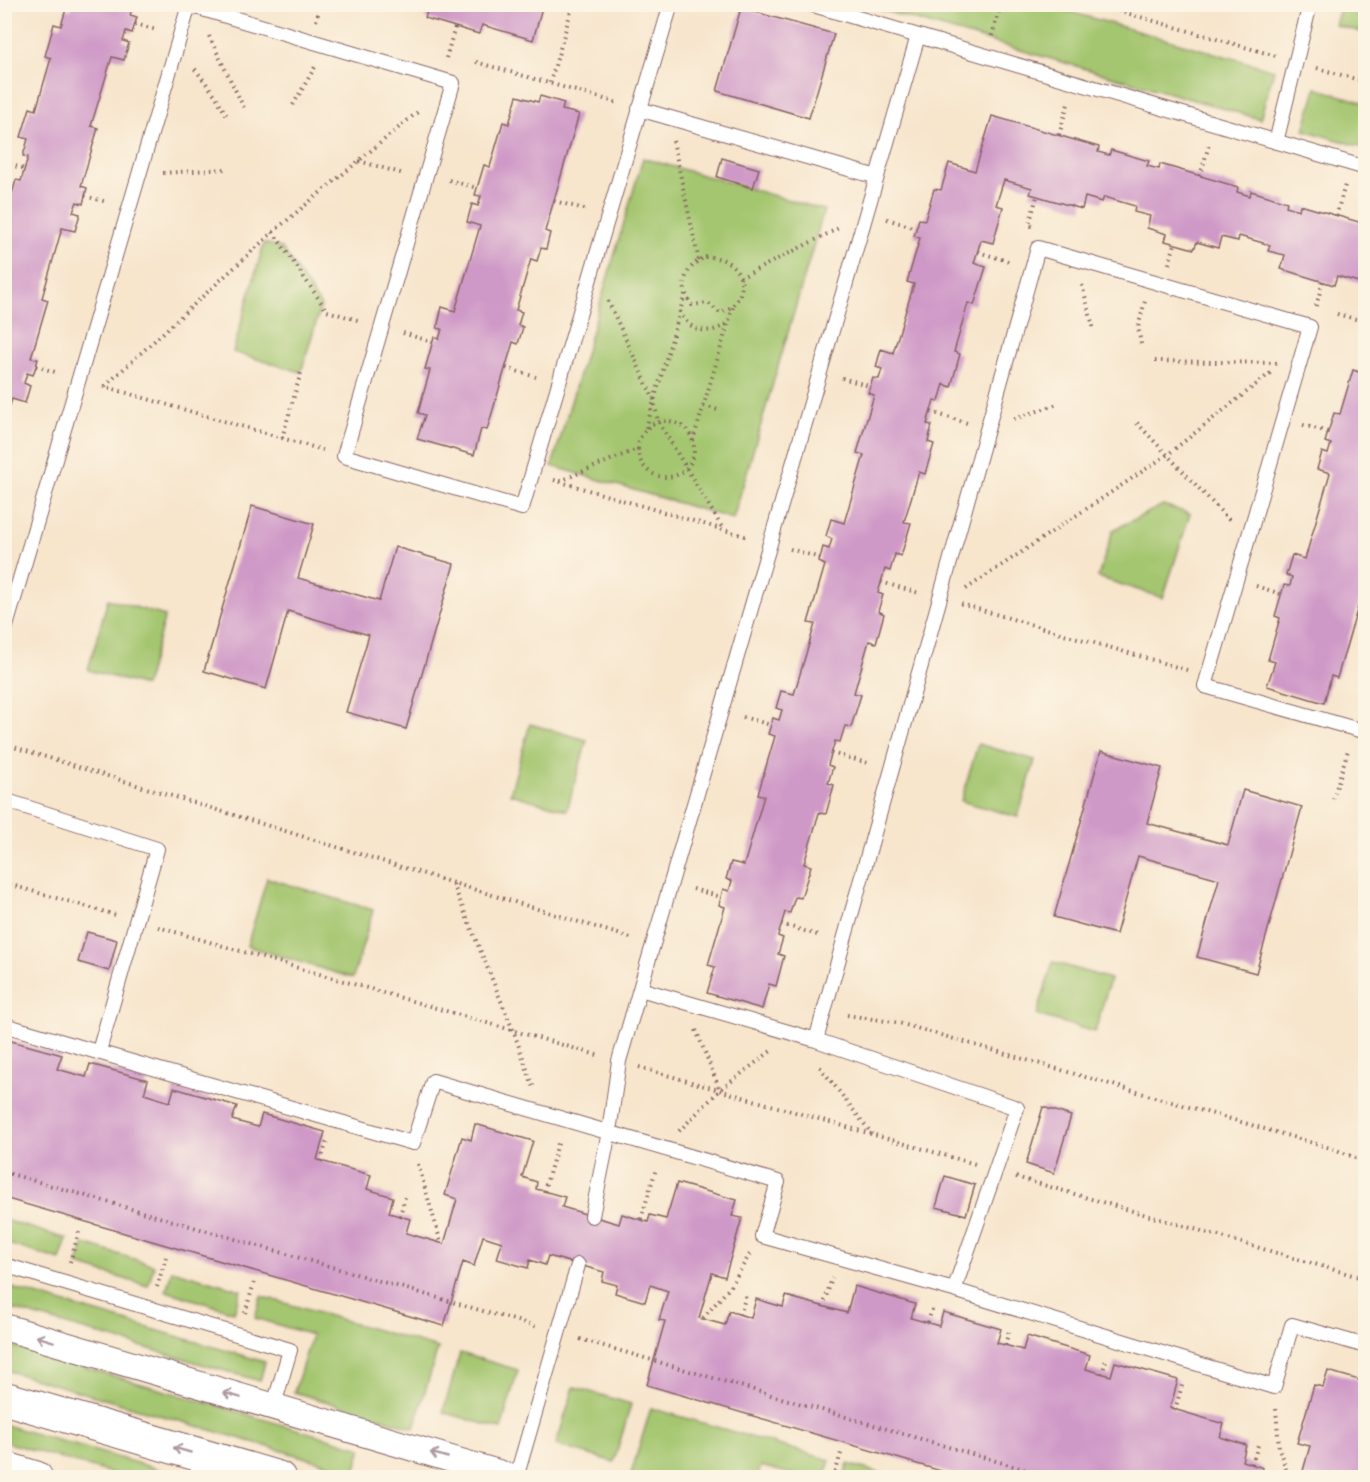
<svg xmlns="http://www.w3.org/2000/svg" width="1370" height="1482" font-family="'Gentium Book Plus',serif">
	<rect width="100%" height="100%" fill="#fcf5e5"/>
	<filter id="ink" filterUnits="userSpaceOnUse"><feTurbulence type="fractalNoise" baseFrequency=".0167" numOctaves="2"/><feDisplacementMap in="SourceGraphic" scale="12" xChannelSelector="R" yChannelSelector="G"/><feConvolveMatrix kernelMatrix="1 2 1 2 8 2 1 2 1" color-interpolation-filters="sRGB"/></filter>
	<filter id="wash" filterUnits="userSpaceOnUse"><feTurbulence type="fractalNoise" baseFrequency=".008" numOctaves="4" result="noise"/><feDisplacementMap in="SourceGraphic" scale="24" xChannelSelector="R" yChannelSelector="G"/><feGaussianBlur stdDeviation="1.35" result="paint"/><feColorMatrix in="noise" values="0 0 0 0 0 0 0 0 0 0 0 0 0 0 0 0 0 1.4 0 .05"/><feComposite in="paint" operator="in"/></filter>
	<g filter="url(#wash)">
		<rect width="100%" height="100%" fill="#f7e5cc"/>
		<!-- green -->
		<path fill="#a4c66f" stroke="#77724d" stroke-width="1.5" d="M864,5H1046L1274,70L1260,119Z
			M1341,5H1365V33L1335,25Z
			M1316,88L1365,103V148L1304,130Z
			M643,158L824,210L733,519L552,466Z
			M264,243L282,248L321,306L301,372L233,352Z
			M1163,505L1190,514L1163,598L1098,577L1113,530Z
			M108,599L165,616L145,686L88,670Z
			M530,724L587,740L567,810L510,794Z
			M978,744L1035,760L1018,817L961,801Z
			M267,878L373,910L353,978L247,946Z
			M1053,962L1110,979L1095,1032L1037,1015Z
			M5,1220L67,1239L60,1260L5,1243Z
			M84,1244L154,1265L148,1286L78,1265Z
			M172,1270L241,1290L234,1312L166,1291Z
			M5,1286L265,1362L260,1381L5,1307Z
			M261,1296L438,1348L414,1428L294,1392L312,1335L255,1318Z
			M4,1344L362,1448L355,1472L5,1370Z
			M460,1353L518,1370L501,1429L443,1412Z
			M574,1387L631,1404L614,1462L556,1445Z
			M651,1408L830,1460L825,1477H802L761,1466L757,1477H630Z
			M4,1425H5L185,1477H125L5,1442Z
			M848,1464L893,1477H844Z"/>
		<g id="blocks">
			<!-- building -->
			<path fill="#cf99c7" d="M72,4H134L130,15L137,17L132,33L126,31L123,41L129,43L124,60L112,57L91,126L98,128L81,186L87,188L83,204L77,202L73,212L80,214L75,231L62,228L42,298L48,300L31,358L38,359L36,366L33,375L27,373L24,383L30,386L25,403L12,399L4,424V195L11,197L16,180L21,181L28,157L23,156L28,139L21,137L30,108L36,110L51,58L45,56L54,24L61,26L66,9L71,10Z
				M429,4H543L533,40L482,25L479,34L425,18Z
				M741,8L834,34L809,118L717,91Z
				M517,96L538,102L540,96L564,103L562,110L579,114L545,231L550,233L546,249L541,248L537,261L531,259L516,310L522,312L518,325L523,327L518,344L513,342L487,430L481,429L474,455L417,439L425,415L418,413L430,370L425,369L434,337L439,339L442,329L437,328L442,307L455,311L480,226L467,222L472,204L478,206L481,196L475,195L484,165L490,167L503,122L509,124Z
				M992,116L1099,147L1098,152L1109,155L1111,150L1149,161L1147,166L1159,169L1160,164L1238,187L1237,192L1250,196L1251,191L1287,202L1286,206L1299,210L1300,205L1366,224V284L1337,276L1334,285L1281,269L1285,255L1268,251L1270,245L1239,236L1238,241L1221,237L1218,248L1197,242L1194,249L1165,241L1167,234L1147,228L1150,216L1134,212L1135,206L1104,197L1102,202L1085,197L1082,209L1030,194L1032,188L1004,180L996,205L1003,207L993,243L981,240L974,263L986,267L974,305L968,303L954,352L960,354L951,387L944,384L939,401L934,400L927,424L932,425L928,442L934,444L925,474L919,472L904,522L911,523L901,556L895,554L890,571L885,569L878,593L883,595L878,611L884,614L876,643L869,641L854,693L861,695L851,727L845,726L840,742L835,741L828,765L833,767L828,783L834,785L826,814L819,813L804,864L811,866L801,898L795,897L790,913L785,912L778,936L783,938L778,954L784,956L776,986L769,984L762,1009L707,993L715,967L708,965L725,907L719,905L723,889L729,891L732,881L726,879L731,862L744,865L764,796L758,794L775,736L768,734L773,718L779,720L782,710L776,708L781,691L794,694L815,624L808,623L825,565L819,562L823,547L829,549L832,539L826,536L831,519L844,523L864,455L857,453L874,395L868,393L873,378L879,379L882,369L876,367L881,349L893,353L914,284L907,282L920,238L914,236L919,219L925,220L934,189L941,190L949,163L975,171Z
				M722,158L759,169L753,188L717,177Z
				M1366,352V590H1363L1337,678L1331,676L1324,703L1267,686L1275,662L1268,660L1280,618L1275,616L1284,585L1290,586L1292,577L1286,575L1292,555L1305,559L1330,473L1317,469L1322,452L1328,454L1331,444L1325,442L1334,413L1340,414L1353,370L1359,372Z
				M252,506L314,524L298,578L379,601L395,547L454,564L406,729L346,712L369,635L288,611L266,689L204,671Z
				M1101,751L1162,768L1147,823L1228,845L1243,790L1302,807L1256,973L1197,957L1219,879L1138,856L1116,934L1054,917Z
				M87,932L117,940L109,971L78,962Z
				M4,1039L62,1055L57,1069L86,1077L90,1064L148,1080L144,1094L170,1102L174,1088L237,1106L232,1120L258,1127L262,1114L325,1132L317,1160L371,1175L367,1189L393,1197L389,1213L410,1219L406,1233L444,1244L457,1199L445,1195L462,1137L471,1140L475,1124L533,1141L522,1177L537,1182L536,1189L565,1197L562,1207L592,1216L619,1224L622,1214L648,1222L650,1215L666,1219L677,1183L737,1200L732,1216L742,1218L725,1277L712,1273L699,1318L725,1325L729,1311L751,1318L756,1299L783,1307L786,1296L847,1313L854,1286L915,1304L911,1318L939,1326L943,1312L1001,1329L997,1343L1023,1350L1027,1336L1090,1355L1086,1369L1111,1376L1115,1362L1178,1380L1170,1408L1224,1424L1220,1437L1246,1445L1242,1461L1263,1468L1260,1478H965L647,1385L665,1321L659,1320L668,1291L650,1285L645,1302L615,1293L617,1285L602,1281L604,1272L548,1256L545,1265L530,1260L528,1268L497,1259L502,1242L483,1236L474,1266L463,1262L444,1326L4,1198Z
				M1043,1107L1071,1116L1054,1173L1026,1164Z
				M945,1176L975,1185L966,1215L936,1207Z
				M1328,1371L1366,1382V1478H1301L1310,1446L1297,1443L1314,1385L1323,1387Z"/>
		</g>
	</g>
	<g filter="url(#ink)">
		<use href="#blocks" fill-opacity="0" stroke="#876463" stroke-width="1.5"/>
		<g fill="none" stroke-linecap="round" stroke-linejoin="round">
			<defs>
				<path id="lane" d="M810,4L1366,168
					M639,109L877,177
					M1276,142L1310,4
					M4,633L189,5L453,83L344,456L522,508L671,4
					M4,800L157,849L99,1051
					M640,989L816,1040L1017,1108L954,1290
					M4,1025L413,1143L433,1081L778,1182L762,1236L954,1290L1274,1387L1292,1325L1366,1346
					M816,1040L1038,248L1310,327L1205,686L1366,732
					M592,1216L609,1132L619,1061L918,36
					M4,1265L290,1350L273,1408
					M516,1478L578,1265"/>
				<path id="street" d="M4,1327L515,1478"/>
				<path id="secondary" d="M4,1398L279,1478
					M4,1468L36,1478"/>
			</defs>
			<!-- lane casing -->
			<use href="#lane" stroke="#876463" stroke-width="16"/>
			<!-- street casing -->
			<use href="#street" stroke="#876463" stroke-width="28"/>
			<!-- secondary casing -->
			<use href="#secondary" stroke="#876463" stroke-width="35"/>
			<!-- path -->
			<path stroke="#876463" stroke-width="4" stroke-dasharray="1.5 4.5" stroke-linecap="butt" d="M1095,4L1276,56
				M316,21L321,4
				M135,24L157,30
				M209,36L244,108
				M992,36L1001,4
				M446,58L455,27
				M476,62L618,103
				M1317,68L1366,82
				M195,69L215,95L228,118
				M550,83L573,4
				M293,105L315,67
				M1059,135L1068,104
				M673,141L699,261
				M359,161L404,174
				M4,163L25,169
				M163,173L225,169
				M1200,176L1209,145
				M449,180L477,188
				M85,196L107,202
				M554,201L588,210
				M1336,216L1345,185
				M887,219L916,228
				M1032,226L1029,225L1037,196
				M273,232L327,311L361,321
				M978,252L1011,262
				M705,257C744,255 756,299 720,313L708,303L692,305C678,286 684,268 705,257Z
				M1169,264L1175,244
				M740,278L839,228
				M1082,285L1094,330
				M608,301L654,400L658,421L723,529
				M1316,306L1323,281
				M680,311C688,331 710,337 727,323
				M1337,314L1366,322
				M403,333L432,342
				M1141,344L1138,327L1145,301
				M1155,361L1278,363
				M36,366L58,373
				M506,368L536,377
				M842,378L870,386
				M103,386L323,450
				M105,386L273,232L420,110
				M704,406L718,410
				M931,412L967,423
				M1014,419L1058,404
				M638 449a28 28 0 1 1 56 0a28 28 0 1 1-56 0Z
				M1137,423L1229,520
				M1303,425L1328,432
				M646,428L685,294
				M282,438L301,372
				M693,441L733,307
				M554,480L748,537
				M560,481L637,449
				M790,549L820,558
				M881,582L919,593
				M1256,586L1281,594
				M966,589L1167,455L1273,371
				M961,604L1187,670
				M1356,616L1366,618
				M743,717L771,725
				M4,744L631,938
				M831,753L871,764
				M1333,799L1348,750
				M4,883L116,915
				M453,884L513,1030L533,1086
				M693,889L721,897
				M781,924L821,936
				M158,927L597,1055
				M847,1015L899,1023L1334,1149L1366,1162
				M696,1030L720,1090
				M639,1067L975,1164
				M820,1067L872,1134
				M679,1131L720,1090L771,1051
				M321,1161L327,1141
				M418,1164L441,1243
				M4,1172L538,1327
				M1016,1177L1366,1279
				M544,1191L559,1140
				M400,1216L406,1193
				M641,1219L656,1169
				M70,1262L79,1232
				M157,1287L166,1257
				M823,1307L832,1278
				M245,1313L254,1283
				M740,1315L747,1292
				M703,1318L730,1287L750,1254
				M928,1322L933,1306
				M580,1339L1054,1478
				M1005,1345L1009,1331
				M1102,1374L1106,1360
				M1276,1409L1279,1448L1289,1478
				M1175,1410L1183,1382
				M1252,1464L1259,1442
				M834,1478L841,1453"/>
			<!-- lane -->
			<use href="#lane" stroke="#fff" stroke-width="14"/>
			<!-- street -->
			<use href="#street" stroke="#fff" stroke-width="26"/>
			<!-- secondary -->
			<use href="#secondary" stroke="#fff" stroke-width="33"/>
		</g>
		<!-- one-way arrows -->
		<defs><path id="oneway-shaft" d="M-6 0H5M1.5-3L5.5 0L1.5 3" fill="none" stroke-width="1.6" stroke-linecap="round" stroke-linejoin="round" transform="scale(1.5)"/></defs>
		<g stroke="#ae9aa0">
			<use href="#oneway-shaft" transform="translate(45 1339) rotate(-163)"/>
			<use href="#oneway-shaft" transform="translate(232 1395) rotate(-163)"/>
			<use href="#oneway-shaft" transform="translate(182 1450) rotate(-164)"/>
			<use href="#oneway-shaft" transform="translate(439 1455) rotate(-164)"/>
		</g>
	</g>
	<!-- margin -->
	<rect width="1370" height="1482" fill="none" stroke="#fcf5e5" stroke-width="24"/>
</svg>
